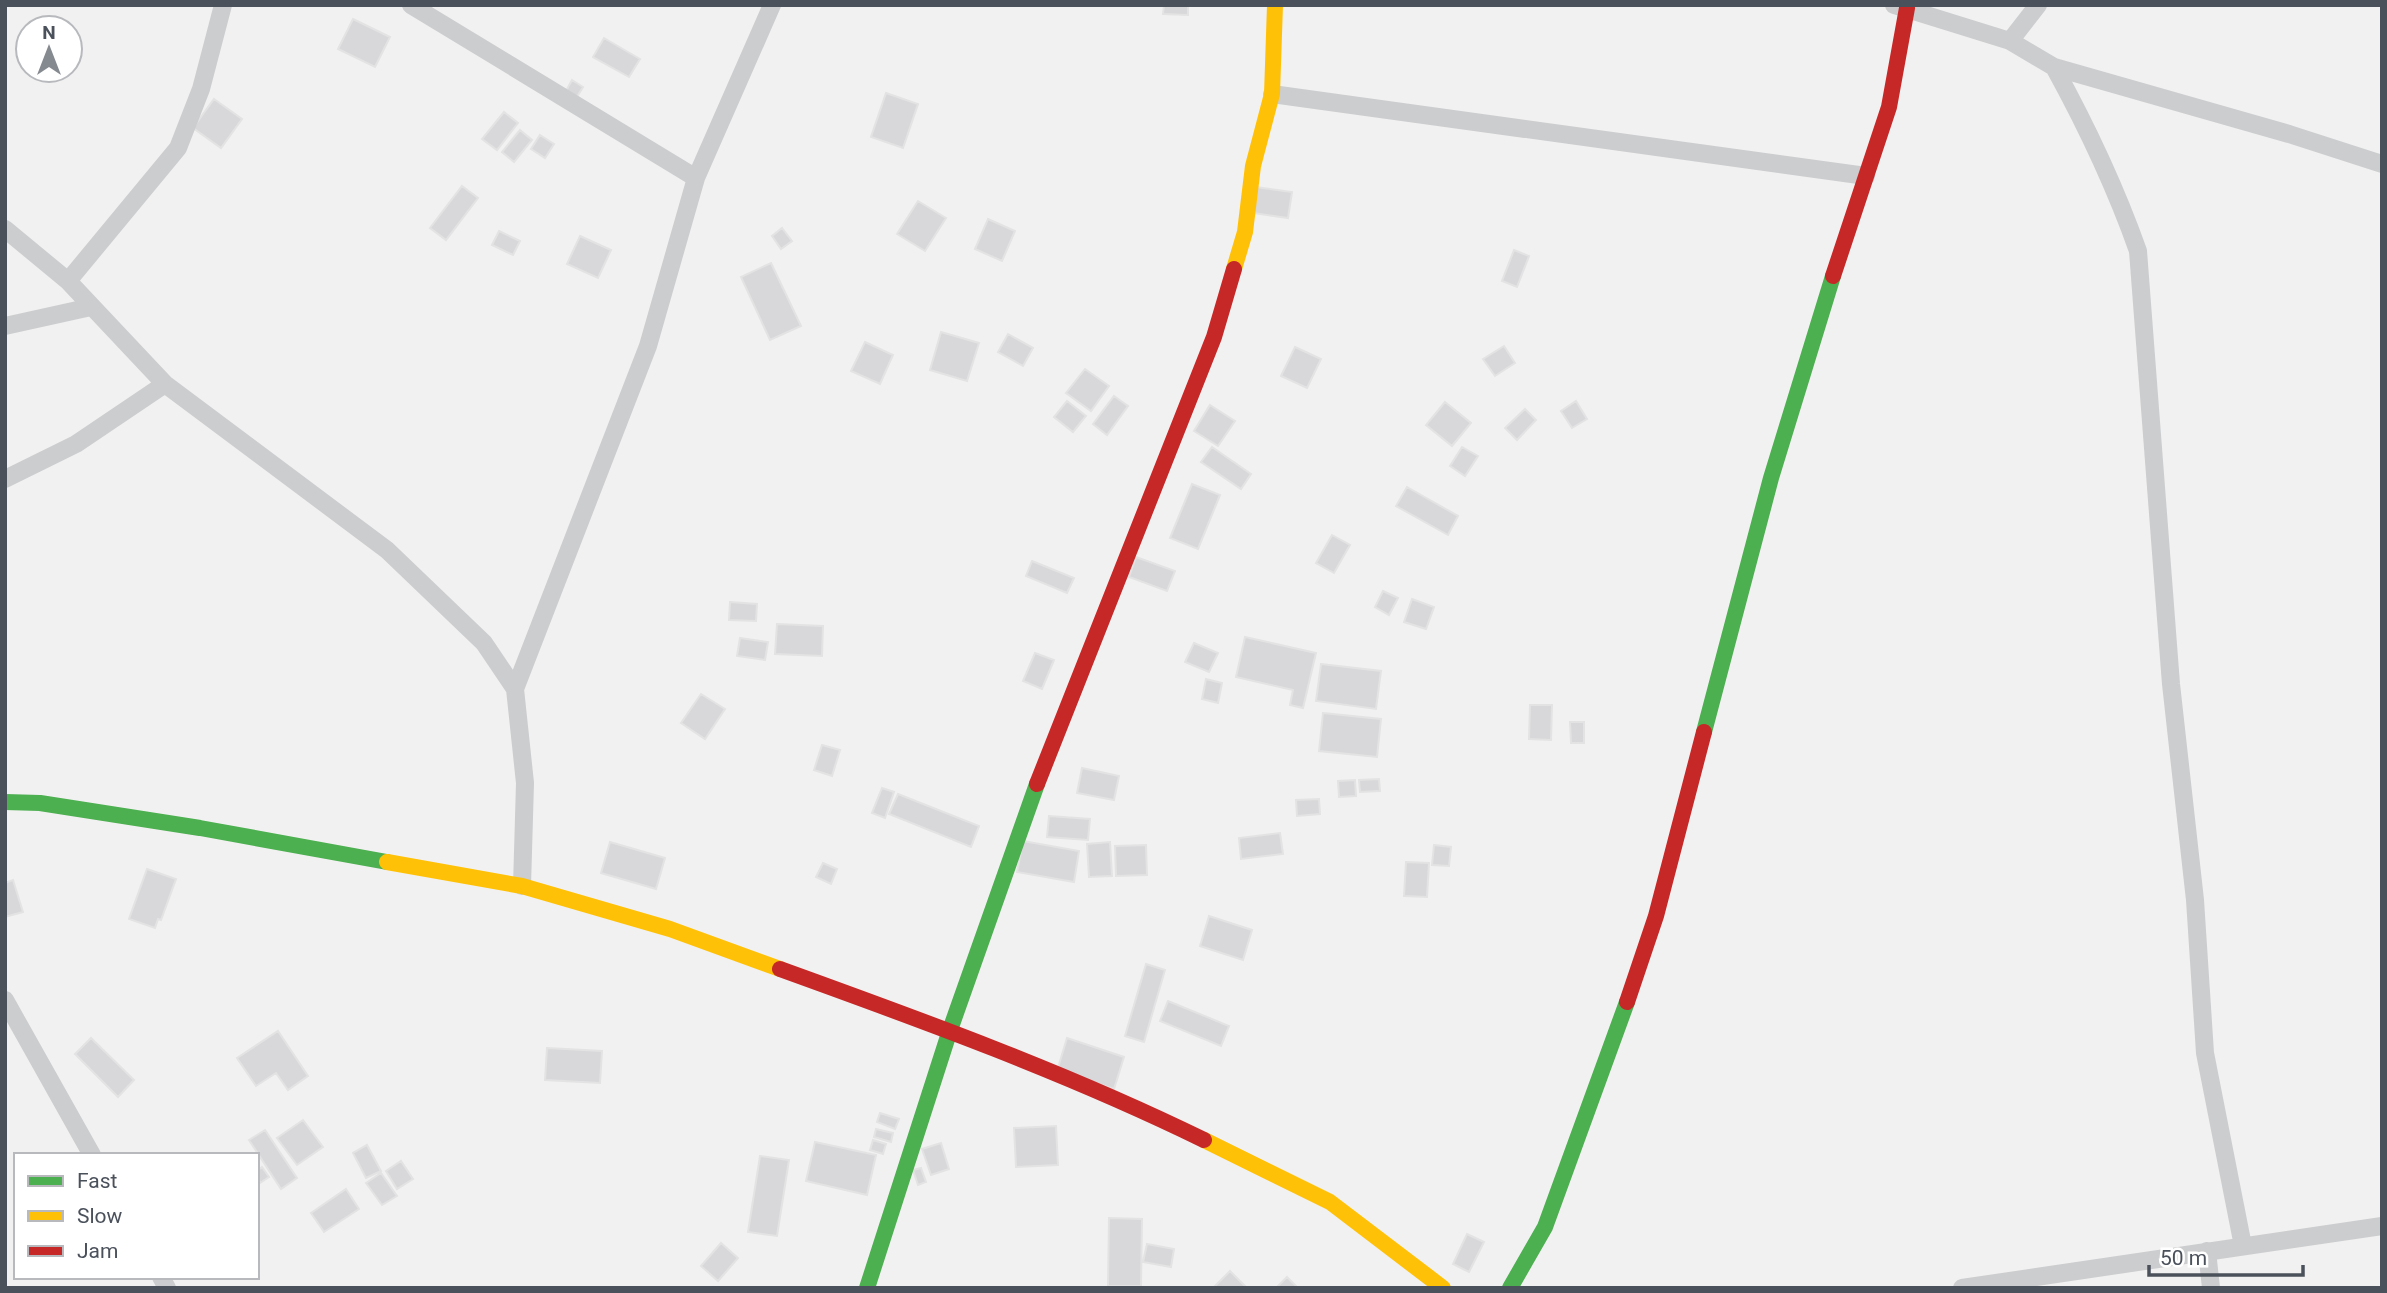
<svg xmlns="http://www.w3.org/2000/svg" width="2387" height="1293" font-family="Roboto,sans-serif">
	<rect width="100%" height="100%" fill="#f2f1f1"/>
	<!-- building -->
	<path fill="#d8d8da" stroke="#e3e3e4" stroke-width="2" d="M1164,5H1188V15L1163,14Z
		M353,19L390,37L375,67L338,49Z
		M604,38L640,59L629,77L593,57Z
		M572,80L583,87L577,97L566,91Z
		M886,93L918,104L903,148L871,137Z
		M214,99L242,119L221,148L193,128Z
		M504,112L518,123L497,150L482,139Z
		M520,130L532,140L514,162L502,152Z
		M540,135L554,144L545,158L531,149Z
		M462,186L478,198L446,240L430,228Z
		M1256,187L1292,192L1288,218L1253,213Z
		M918,201L946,218L925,251L897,234Z
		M988,219L1015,231L1002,261L975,249Z
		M782,228L792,241L781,249L772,236Z
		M499,231L520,241L513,255L492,245Z
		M580,236L611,250L598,278L567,264Z
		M1514,250L1529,256L1517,287L1502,281Z
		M771,263L801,326L770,340L741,277Z
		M941,332L979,343L967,381L930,370Z
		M1008,334L1033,348L1023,366L998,352Z
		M865,342L893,355L880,384L851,371Z
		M1504,346L1515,363L1495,376L1483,359Z
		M1295,347L1321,359L1307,388L1281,376Z
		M1085,369L1109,386L1091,411L1066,393Z
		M1114,396L1128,406L1107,435L1093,424Z
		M1067,401L1086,416L1073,432L1054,417Z
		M1576,401L1587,419L1572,428L1561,411Z
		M1445,402L1471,423L1452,446L1426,425Z
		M1210,405L1235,421L1218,446L1194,431Z
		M1525,409L1536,420L1517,440L1505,428Z
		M1212,447L1251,474L1241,489L1201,462Z
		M1462,447L1478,456L1465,476L1450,466Z
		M1192,484L1220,495L1198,549L1170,538Z
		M1407,487L1458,516L1448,535L1396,506Z
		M1332,535L1350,545L1334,573L1316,563Z
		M1136,557L1175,571L1167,591L1129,577Z
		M1032,561L1074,578L1067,593L1026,576Z
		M1383,591L1398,598L1389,615L1375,607Z
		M1412,599L1434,607L1426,629L1404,622Z
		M730,602L757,604L756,621L729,620Z
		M777,624L823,626L822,656L775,654Z
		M1245,637L1316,653L1303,708L1290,705L1293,690L1236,677Z
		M740,638L768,642L765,660L737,656Z
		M1194,643L1218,653L1209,672L1185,662Z
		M1035,653L1054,660L1042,689L1023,681Z
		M1321,664L1381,671L1376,709L1316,701Z
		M1206,679L1222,683L1218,703L1202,699Z
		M701,694L725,709L705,739L681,723Z
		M1530,705H1552L1551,740L1529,739Z
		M1323,713L1381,719L1377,757L1319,751Z
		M1570,722H1584V743H1571Z
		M822,745L840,750L832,776L814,770Z
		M1082,768L1119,776L1114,800L1077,793Z
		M1379,779L1380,791L1360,792L1359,780Z
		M1355,780L1356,796L1339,797L1338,781Z
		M882,788L894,792L885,818L872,813Z
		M898,794L979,826L971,847L889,814Z
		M1319,799L1320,814L1297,816L1296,800Z
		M1049,816L1090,819L1088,840L1047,837Z
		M1280,833L1283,854L1241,859L1239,838Z
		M1023,841L1079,851L1074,882L1017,872Z
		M610,842L665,858L656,889L601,873Z
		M1110,842L1112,876L1089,877L1087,844Z
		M1146,845L1147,875L1116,876L1115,846Z
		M1434,845L1451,847L1449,866L1432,865Z
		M1406,862L1429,863L1427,897L1404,896Z
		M823,863L837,869L831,884L816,877Z
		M147,869L176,879L161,920L158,919L155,928L129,919Z
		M13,880L23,912L5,917V883Z
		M1209,916L1252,930L1243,960L1200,946Z
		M1146,964L1165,970L1144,1042L1125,1036Z
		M1168,1001L1229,1026L1221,1046L1160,1021Z
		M278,1031L308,1076L288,1090L276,1073L256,1086L237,1058Z
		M91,1038L134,1080L118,1097L75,1054Z
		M1067,1038L1124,1057L1114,1089L1057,1071Z
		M547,1048L602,1051L600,1083L545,1080Z
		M880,1113L899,1119L895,1129L877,1122Z
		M303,1120L323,1147L297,1165L277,1138Z
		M1056,1126L1058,1165L1016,1167L1014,1128Z
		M876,1129L893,1133L891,1142L874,1137Z
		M265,1130L297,1178L281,1189L249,1140Z
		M873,1140L886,1144L883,1154L870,1150Z
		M815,1142L876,1155L867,1195L806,1181Z
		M941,1143L949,1169L931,1175L922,1149Z
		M367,1145L381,1171L366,1178L353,1153Z
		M760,1156L789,1160L777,1236L748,1232Z
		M401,1161L413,1179L397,1189L386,1171Z
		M262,1167L269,1177L260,1183L257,1171Z
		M921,1168L926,1182L918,1185L913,1170Z
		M381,1173L397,1196L382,1205L366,1183Z
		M346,1189L359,1209L324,1232L311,1213Z
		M1109,1218L1142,1219L1141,1286H1108Z
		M1467,1234L1484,1242L1469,1272L1453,1264Z
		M721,1243L738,1258L718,1281L701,1266Z
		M1147,1244L1174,1249L1171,1267L1143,1262Z
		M1230,1271L1247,1288H1213Z
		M1287,1277L1298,1288H1276Z"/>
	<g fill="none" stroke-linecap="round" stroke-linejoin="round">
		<!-- street -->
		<path stroke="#cccdcf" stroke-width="18" d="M411,5L696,178
			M1894,5L2010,41L2054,67L2289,134L2382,164
			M2010,41L2038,5
			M2054,67C2087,127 2115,186 2138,251L2171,684L2195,900L2205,1053L2243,1246
			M1272,94L1866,176
			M5,229L68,281L165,384L387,550L484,643L515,689L525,783L522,886
			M68,281L178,148L201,89L223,5
			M5,326L91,307
			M5,479L76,444L165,384
			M515,689L648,346L696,178L772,5
			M5,1000L92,1155
			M2207,1251L2211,1288
			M161,1277L167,1288
			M1962,1288L2382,1226"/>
		<!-- fast -->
		<path stroke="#4caf50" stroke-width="16" d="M1704,732L1771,478L1833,276
			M5,802L40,803L200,828L387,862
			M867,1288L950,1030L1037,784
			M1510,1288L1545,1227L1627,1002"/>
		<!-- slow -->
		<path stroke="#ffc107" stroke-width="16" d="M1234,269L1245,232L1253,166L1272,94L1275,5
			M387,862L522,886L670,929L780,969
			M1204,1140L1330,1202L1443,1288"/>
		<!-- jam -->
		<path stroke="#c62828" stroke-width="16" d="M1833,276L1889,107L1907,8
			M1037,784L1214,337L1234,269
			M780,969C924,1021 1067,1073 1204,1140
			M1627,1002L1656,916L1704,732"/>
	</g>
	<!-- border -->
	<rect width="2387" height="1293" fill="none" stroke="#4b515b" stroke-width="14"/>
	<!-- legend -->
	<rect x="14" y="1153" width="245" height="126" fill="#ffffff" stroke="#b7b9bd" stroke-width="2"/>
	<rect x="28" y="1176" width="35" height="10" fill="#4caf50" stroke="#b7b9bd" stroke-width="2"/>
	<text x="77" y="1188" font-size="21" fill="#4b515b">Fast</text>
	<rect x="28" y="1211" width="35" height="10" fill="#ffc107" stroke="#b7b9bd" stroke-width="2"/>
	<text x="77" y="1223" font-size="21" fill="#4b515b">Slow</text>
	<rect x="28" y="1246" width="35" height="10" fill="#c62828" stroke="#b7b9bd" stroke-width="2"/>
	<text x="77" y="1258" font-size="21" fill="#4b515b">Jam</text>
	<!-- north arrow -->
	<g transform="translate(49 49)"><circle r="33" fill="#ffffff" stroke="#b7b9bd" stroke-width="2"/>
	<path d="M0-5L12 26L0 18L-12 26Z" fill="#858990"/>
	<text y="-10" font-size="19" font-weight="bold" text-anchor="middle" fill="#4b515b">N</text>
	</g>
	<!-- scale -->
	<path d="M2149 1265v10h154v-10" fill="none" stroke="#4b515b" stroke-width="3.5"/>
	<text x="2160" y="1265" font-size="21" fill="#4b515b" stroke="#ffffff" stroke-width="5" paint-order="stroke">50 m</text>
</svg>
